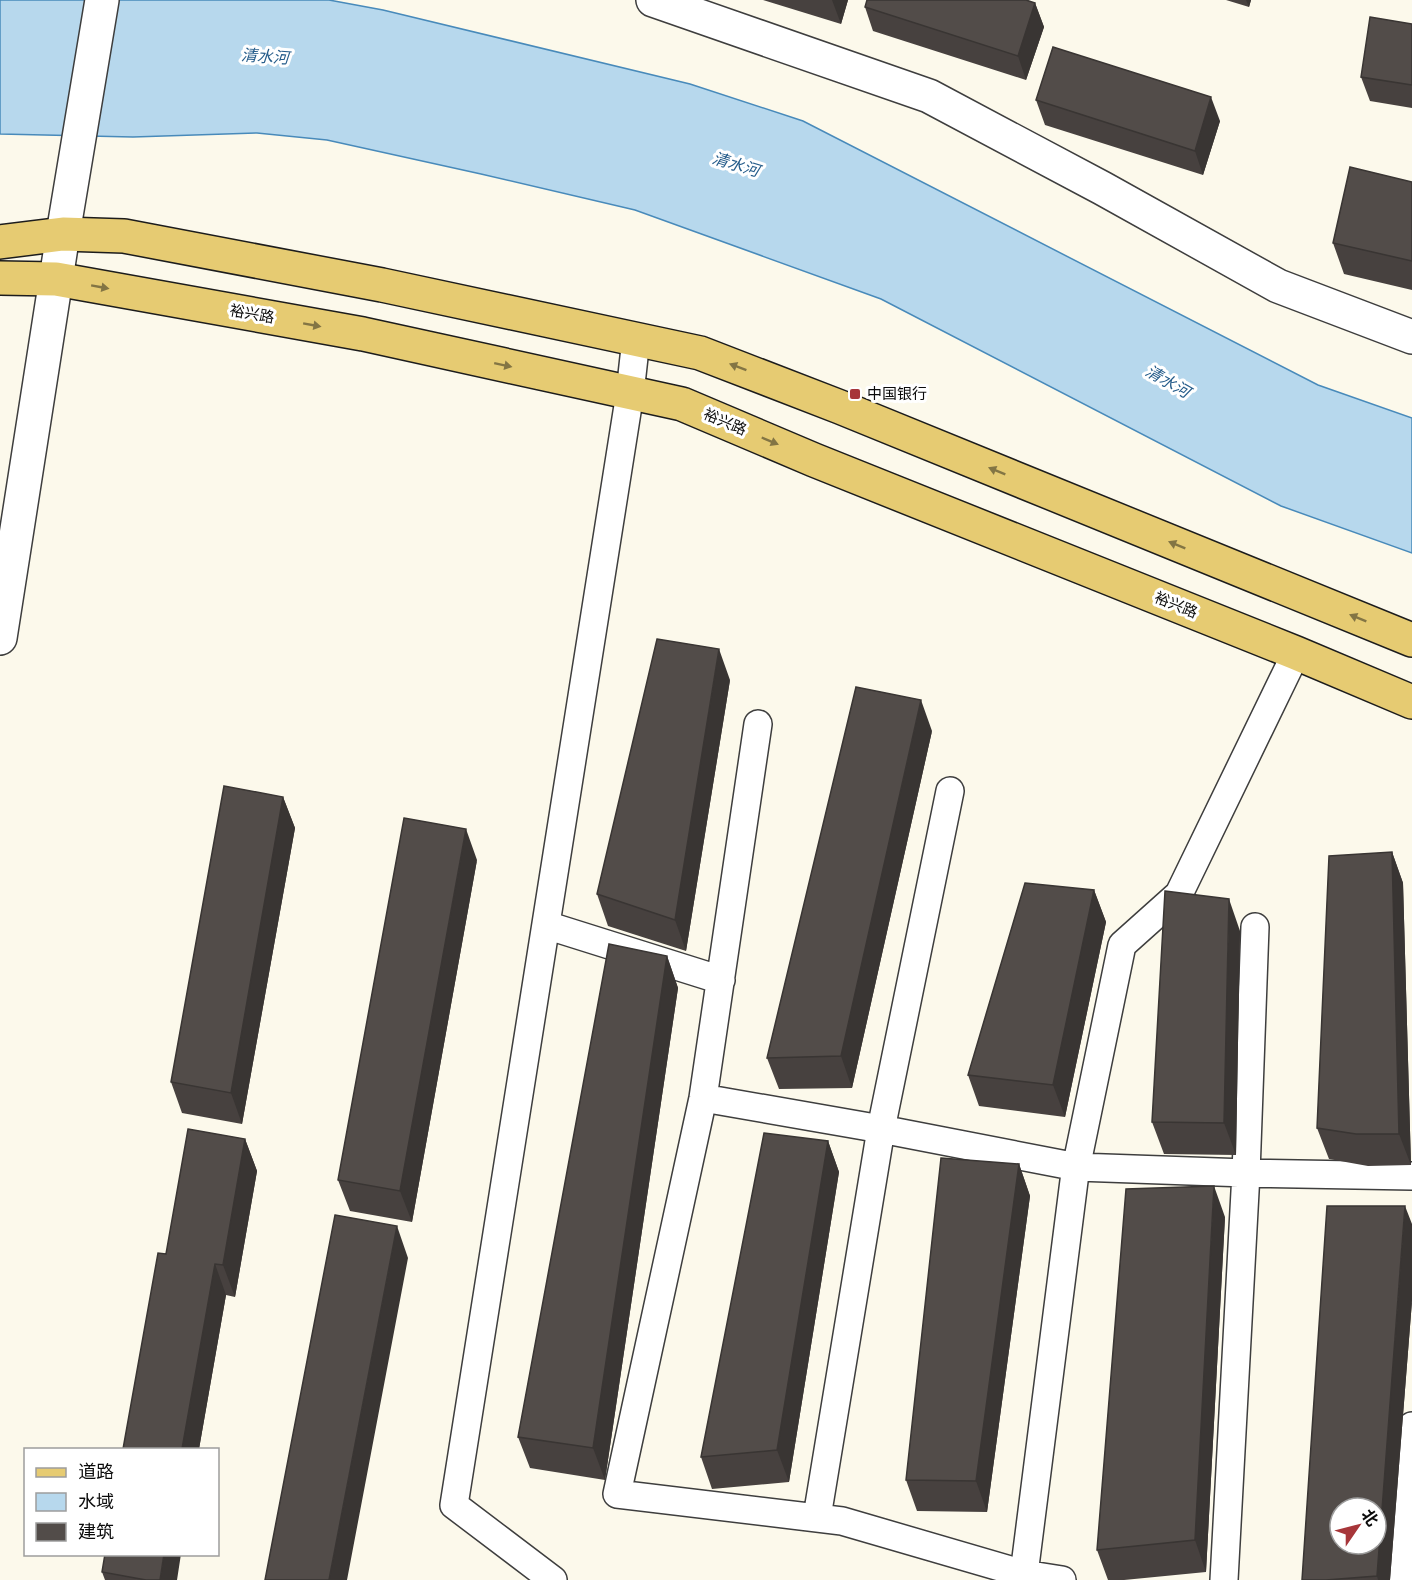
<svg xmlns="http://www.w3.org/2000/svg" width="1412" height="1580" font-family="'Noto Serif','Noto Sans SC',serif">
	<rect width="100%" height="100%" fill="#fcf9eb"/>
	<!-- water -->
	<path fill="#b7d8ed" stroke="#488aba" stroke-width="1.5" d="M0,0H329L383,10L690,84L803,121L1318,385L1412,418V553L1281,506L881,299L635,210L481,174L327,140L257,133L133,137L0,134Z"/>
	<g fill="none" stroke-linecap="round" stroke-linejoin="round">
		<defs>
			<path id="minor" d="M758,724L703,1098L617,1494L842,1521L1024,1574L1075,1173L1122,945L1179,894L1296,653
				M546,925L721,980
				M703,1098L881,1129L950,791
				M817,1517L881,1129L1077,1167L1246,1173L1412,1176
				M1024,1574L1062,1580
				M553,1580L454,1505L630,393L636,339
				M1224,1580L1246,1173L1255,927
				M1402,1580L1412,1426"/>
			<path id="tertiary" d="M653,0L929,96L1102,188L1278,286L1412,337
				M0,638L63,234L102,0"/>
			<path id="primary" d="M0,242L63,234L124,236L382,285L700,353L840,407L1412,640
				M0,278L56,279L363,334L682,404L814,460L1296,653L1412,702"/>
		</defs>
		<!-- minor casing -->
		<use href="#minor" stroke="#3e3e3e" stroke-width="30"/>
		<!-- tertiary casing -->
		<use href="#tertiary" stroke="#3e3e3e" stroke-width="36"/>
		<!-- primary casing -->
		<use href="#primary" stroke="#1c1c1c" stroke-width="36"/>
		<!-- minor -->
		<use href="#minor" stroke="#fff" stroke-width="27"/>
		<!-- tertiary -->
		<use href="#tertiary" stroke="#fff" stroke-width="33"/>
		<!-- primary -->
		<use href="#primary" stroke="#e6cb72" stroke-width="33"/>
	</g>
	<!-- wall -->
	<path fill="#47413f" d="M763,0H848L841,24Z
		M1226,0H1251L1249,7Z
		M1035,3L1044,27L1026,80L873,31L865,7Z
		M1412,24V108L1370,101L1361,77Z
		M1036,100L1220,121L1203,175L1045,125Z
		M1412,182V290L1344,274L1333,243Z
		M730,680L686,951L608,926L597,894Z
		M932,731L852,1088L779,1089L767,1058Z
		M283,797L295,828L242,1124L182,1113L171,1082Z
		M1392,852L1403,883L1411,1165L1368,1166L1329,1159L1317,1128Z
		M477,860L412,1222L350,1211L338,1180Z
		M1094,890L1106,922L1065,1117L979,1106L968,1075Z
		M1240,931L1236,1155L1164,1154L1152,1122Z
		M667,956L678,988L605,1480L530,1468L518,1437Z
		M245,1139L257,1171L235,1297L226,1295L199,1449H123Z
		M828,1141L839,1172L789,1482L712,1489L701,1457Z
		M1019,1164L1030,1196L987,1512L917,1511L906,1480Z
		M1225,1217L1206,1572L1124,1580H1108L1097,1550Z
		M1412,1301L1390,1580H1302Z
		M102,1572L177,1580H105Z"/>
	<!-- shaded-wall -->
	<path fill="#393533" d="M832,0H848L841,24Z
		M1246,0H1251L1249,7Z
		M1035,3L1044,27L1026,80L1018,56Z
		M1211,97L1220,121L1203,175L1195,151Z
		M719,649L730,680L686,951L675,920Z
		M921,700L932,731L852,1088L841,1056Z
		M283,797L295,828L242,1124L231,1093Z
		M466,829L477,860L412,1222L400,1191Z
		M1392,852L1403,883L1411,1165L1399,1134Z
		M1094,890L1106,922L1065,1117L1053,1085Z
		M1229,899L1240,931L1236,1155L1224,1123Z
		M667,956L678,988L605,1480L593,1448Z
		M245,1139L257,1171L235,1297L223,1265Z
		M828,1141L839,1172L789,1482L777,1450Z
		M1019,1164L1030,1196L987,1512L976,1481Z
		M1214,1186L1225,1217L1206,1572L1195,1540Z
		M1405,1206L1412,1224V1301L1390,1580H1378L1377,1576Z
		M397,1226L408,1258L347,1580H329Z
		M215,1264L226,1295L199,1449H182Z
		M164,1554H181L177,1580H160Z"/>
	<!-- building -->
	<path fill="#524c49" stroke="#393533" stroke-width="1.5" fill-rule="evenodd" d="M867,0H1026L1035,3L1018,56L865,7Z
		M1370,17L1412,24V85L1361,77Z
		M1053,47L1211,97L1195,151L1036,100Z
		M1350,167L1412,182V261L1333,243Z
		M657,639L719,649L675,920L597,894Z
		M856,687L921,700L841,1056L767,1058Z
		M224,786L283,797L231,1093L171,1082Z
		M404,818L466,829L400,1191L338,1180Z
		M1392,852L1399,1134H1356L1317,1128L1329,856Z
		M1025,883L1094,890L1053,1085L968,1075Z
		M1165,891L1229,899L1224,1123L1152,1122Z
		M609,944L667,956L593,1448L518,1437Z
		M188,1129L245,1139L223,1265L215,1264L182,1449H123L158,1253L166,1254Z
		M764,1133L828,1141L777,1450L701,1457Z
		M941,1158L1019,1164L976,1481L906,1480Z
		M1214,1186L1195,1540L1097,1550L1126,1189Z
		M1327,1206H1405L1377,1576L1326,1580H1302ZM1340,1508H1376V1544H1340Z
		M335,1215L397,1226L329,1580H265Z
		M105,1554H164L160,1580H146L102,1572Z"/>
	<!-- one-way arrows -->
	<defs><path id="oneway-solid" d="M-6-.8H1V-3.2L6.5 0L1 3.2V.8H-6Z" transform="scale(1.5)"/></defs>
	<g fill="#837544">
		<use href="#oneway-solid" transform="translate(100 287) rotate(10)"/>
		<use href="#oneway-solid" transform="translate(312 325) rotate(10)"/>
		<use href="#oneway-solid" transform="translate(503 365) rotate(12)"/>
		<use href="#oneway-solid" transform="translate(738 367) rotate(-159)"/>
		<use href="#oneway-solid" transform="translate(770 441) rotate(23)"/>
		<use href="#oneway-solid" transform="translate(997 471) rotate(-158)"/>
		<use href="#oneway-solid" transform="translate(1177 545) rotate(-158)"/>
		<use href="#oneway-solid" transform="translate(1358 618) rotate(-158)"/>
	</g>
	<!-- markers -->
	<rect fill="#a7363a" stroke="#fff" stroke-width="2" x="849" y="388" width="12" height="12" rx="3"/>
	<g text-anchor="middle" stroke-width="6" stroke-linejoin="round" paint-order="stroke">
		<!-- street labels -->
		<g font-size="15" fill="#0b0b0b" stroke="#fff">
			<text transform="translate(252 314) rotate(10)" y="5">裕兴路</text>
			<text transform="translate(725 422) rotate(23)" y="5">裕兴路</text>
			<text transform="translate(1176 605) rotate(22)" y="5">裕兴路</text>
		</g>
		<!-- poi labels -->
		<g font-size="15" fill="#0b0b0b" stroke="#fff" text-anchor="start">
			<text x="867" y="399">中国银行</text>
		</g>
		<!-- water labels -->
		<g font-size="16" font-style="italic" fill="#265d8b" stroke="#fff">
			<text transform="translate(265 56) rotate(4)" y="6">清水河</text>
			<text transform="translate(736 164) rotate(17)" y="6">清水河</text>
			<text transform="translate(1168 381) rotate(30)" y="6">清水河</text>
		</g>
	</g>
	<!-- legend -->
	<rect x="24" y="1448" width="195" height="108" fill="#ffffff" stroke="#9d9d9d" stroke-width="1.5"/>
	<rect x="36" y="1468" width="30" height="9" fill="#e6cb72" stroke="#9d9d9d" stroke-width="1.5"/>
	<text x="78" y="1478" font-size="18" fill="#0b0b0b">道路</text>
	<rect x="36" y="1493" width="30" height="18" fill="#b7d8ed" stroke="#9d9d9d" stroke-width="1.5"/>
	<text x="78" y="1508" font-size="18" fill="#0b0b0b">水域</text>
	<rect x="36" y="1523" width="30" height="18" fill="#524c49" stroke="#9d9d9d" stroke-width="1.5"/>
	<text x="78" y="1538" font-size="18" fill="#0b0b0b">建筑</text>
	<!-- north arrow -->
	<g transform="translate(1358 1526) rotate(55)"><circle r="28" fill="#ffffff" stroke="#9d9d9d" stroke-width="1.5"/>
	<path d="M0-4.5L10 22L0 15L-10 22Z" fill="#a7363a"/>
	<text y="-9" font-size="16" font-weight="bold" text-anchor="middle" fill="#0b0b0b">北</text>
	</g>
</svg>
